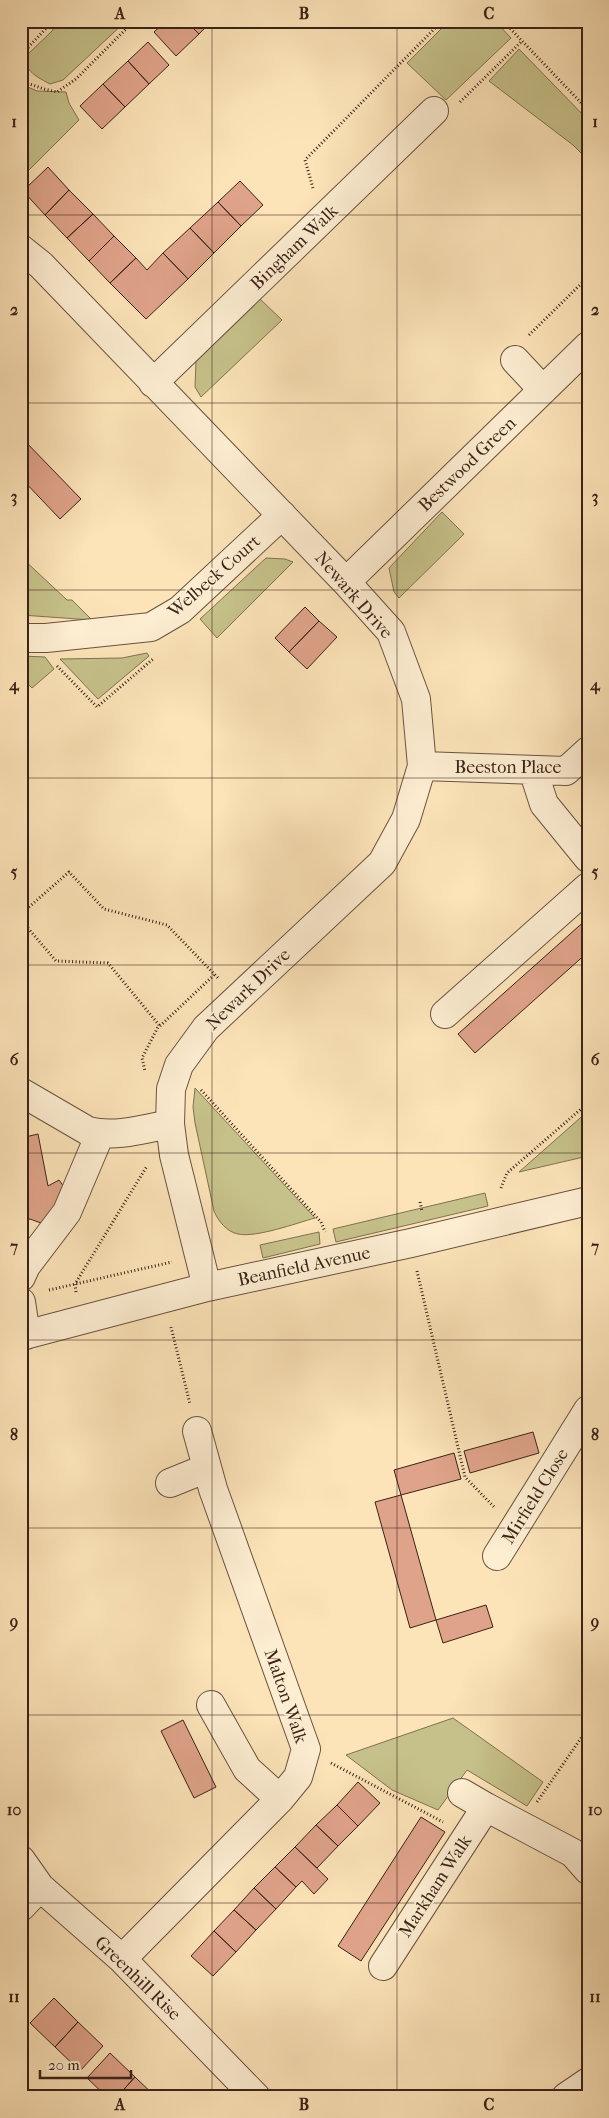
<svg xmlns="http://www.w3.org/2000/svg" width="609" height="2118" font-family="'IM FELL French Canon',serif">
	<rect width="100%" height="100%" fill="#fce3b8"/>
	<filter id="stains"><feTurbulence type="fractalNoise" baseFrequency=".004" numOctaves="4"/><feColorMatrix values="0 0 0 0 .2 0 0 0 0 .09 0 0 0 0 .02 0 0 0 .5 -.17"/></filter>
	<radialGradient id="worn" r=".72"><stop offset=".6" stop-color="#630" stop-opacity="0"/><stop offset="1" stop-color="#630" stop-opacity=".3"/></radialGradient>
	<!-- green -->
	<path fill="#c6c18a" stroke="#807251" d="M58,21H126L63,80L50,84C39,78 23,71 26,56L52,31Z
		M449,21H495L511,38L446,100L407,63Z
		M519,49L588,120V160L573,145L489,81Z
		M21,84L37,91L66,92L69,103L79,120L21,178Z
		M260,299L282,320L201,397L195,387L196,361Z
		M442,512L464,534L399,598L394,592L389,568Z
		M21,557L67,600H72L92,620L21,615Z
		M266,558L285,559L293,562L217,638L200,619Z
		M147,653L149,656L98,699L60,659L122,658Z
		M21,656L45,657L54,669L32,688L21,677Z
		M195,1088L315,1218C297,1223 256,1238 238,1234C227,1232 218,1221 214,1211L195,1123L193,1107Z
		M588,1111V1156L519,1172Z
		M485,1193L488,1206L336,1242L333,1229Z
		M319,1232L320,1244L263,1258L260,1245Z
		M453,1718L543,1782L527,1806L467,1770L438,1810L392,1790L346,1755Z"/>
	<!-- building -->
	<path fill="#dfa38a" stroke="#3a2218" d="M166,21H186L199,34L176,56L154,32Z
		M186,21H212L199,34Z
		M148,42L169,65L149,84L128,61Z
		M128,61L149,84L125,107L103,84Z
		M103,84L125,107L102,129L80,106Z
		M48,167L69,190L45,215L23,191Z
		M240,181L263,205L241,226L218,202Z
		M69,190L93,214L67,238L45,215Z
		M218,202L241,226L214,253L190,228Z
		M93,214L114,236L89,261L67,238Z
		M190,228L214,253L188,279L163,253Z
		M114,236L136,258L110,283L89,261Z
		M163,253L188,279L146,319L110,283L136,258L147,270Z
		M21,437L81,499L60,519L21,478Z
		M305,607L319,621L289,652L275,638Z
		M319,621L337,637L307,669L289,652Z
		M588,918V952L475,1053L458,1034Z
		M38,1134L48,1186L59,1180L67,1191L41,1223L30,1219L21,1222V1138Z
		M533,1432L539,1453L470,1473L464,1451Z
		M454,1453L461,1479L401,1495L394,1470Z
		M401,1495L436,1620L410,1628L375,1502Z
		M486,1605L493,1627L443,1643L436,1620Z
		M183,1720L216,1787L194,1798L161,1731Z
		M358,1782L380,1803L358,1826L337,1805Z
		M337,1805L358,1826L338,1846L316,1825Z
		M421,1817L445,1832L361,1961L338,1946Z
		M316,1825L338,1846L317,1868L295,1847Z
		M295,1847L328,1879L314,1894L302,1881L296,1887L275,1867Z
		M275,1867L296,1887L276,1909L254,1888Z
		M254,1888L276,1909L256,1930L234,1910Z
		M234,1910L256,1930L236,1952L214,1931Z
		M214,1931L236,1952L213,1976L191,1956Z
		M54,1998L78,2022L55,2047L30,2023Z
		M78,2022L103,2046L80,2071L55,2047Z
		M110,2053L135,2077L117,2097H107L87,2078Z
		M135,2077L156,2097H117Z"/>
	<g fill="none" stroke-linecap="round" stroke-linejoin="round">
		<defs>
			<path id="minor" d="M21,249L41,265L346,582L391,632L416,699L422,766L406,819L382,863L206,1028L179,1065L171,1089L170,1124L174,1155L207,1287
				M515,360L543,390
				M153,383L434,111
				M346,582L588,346
				M21,638H46L151,627L180,610L282,515
				M422,766L566,771L588,751
				M533,770L544,804L588,858
				M445,1014L588,887
				M21,1092L88,1131C115,1138 144,1129 170,1124
				M21,1277L26,1266L67,1212L100,1134
				M21,1302L26,1335
				M21,1336L207,1287L411,1243L588,1201
				M170,1483L207,1468
				M497,1556L588,1410
				M211,1705L247,1769L280,1799
				M462,1793L486,1807L573,1853L588,1870
				M21,1860L40,1887L122,1959L256,2097
				M21,1907L40,1887
				M122,1959L280,1799L298,1777L306,1749L213,1489L197,1431
				M383,1966L486,1807
				M566,2097L588,2082"/>
		</defs>
		<!-- minor casing -->
		<use href="#minor" stroke="#6a5240" stroke-width="30"/>
		<!-- path -->
		<path stroke="#3a2218" stroke-width="3" stroke-dasharray="1 2.5" stroke-linecap="butt" d="M503,21L588,110
			M21,55L53,21
			M21,81L44,89L57,92L76,79L134,21
			M460,102L522,41
			M313,188L305,160L442,21
			M529,335L588,277
			M57,666L97,707L153,659V657
			M21,914L69,872L104,909L167,925L218,978
			M21,920L56,961L108,963L159,1025L142,1058L145,1071
			M160,1026L214,975
			M201,1090L321,1222L325,1232
			M501,1188L507,1173L588,1103
			M420,1202L422,1211
			M417,1271L465,1477L494,1507
			M49,1290L172,1262
			M76,1292L75,1284L147,1166
			M171,1327L190,1404
			M331,1763L443,1822
			M537,1802L588,1728"/>
		<!-- minor -->
		<use href="#minor" stroke="#fdedd1" stroke-width="28"/>
	</g>
	<!-- grid -->
	<path fill="none" stroke="#3a2218" stroke-width="1" stroke-opacity="0.55" d="M212,21V2097M397,21V2097M21,215H588M21,403H588M21,590H588M21,778H588M21,965H588M21,1153H588M21,1340H588M21,1528H588M21,1715H588M21,1903H588"/>
	<g text-anchor="middle" stroke-width="4" stroke-linejoin="round" paint-order="stroke">
		<!-- street labels -->
		<g font-size="18" fill="#3a2218" stroke="#fdedd1">
			<text transform="translate(294 247) rotate(-44)" y="6">Bingham Walk</text>
			<text transform="translate(467 464) rotate(-44)" y="6">Bestwood Green</text>
			<text transform="translate(214 576) rotate(-41)" y="6">Welbeck Court</text>
			<text transform="translate(354 595) rotate(49)" y="6">Newark Drive</text>
			<text x="508" y="773">Beeston Place</text>
			<text transform="translate(248 989) rotate(-44)" y="6">Newark Drive</text>
			<text transform="translate(304 1266) rotate(-12)" y="6">Beanfield Avenue</text>
			<text transform="translate(535 1496) rotate(-58)" y="6">Mirfield Close</text>
			<text transform="translate(286 1696) rotate(71)" y="6">Malton Walk</text>
			<text transform="translate(435 1886) rotate(-57)" y="6">Markham Walk</text>
			<text transform="translate(138 1978) rotate(44)" y="6">Greenhill Rise</text>
		</g>
	</g>
	<!-- margin -->
	<rect width="609" height="2118" fill="none" stroke="#fce3b8" stroke-width="55"/>
	<!-- scale -->
	<path d="M40 2070v8h91v-8" fill="none" stroke="#3a2218" stroke-width="2.5"/>
	<text x="48" y="2070" font-size="15" fill="#3a2218" stroke="#fdedd1" stroke-width="4" paint-order="stroke">20 m</text>
	<rect x="28" y="28" width="554" height="2062" fill="none" stroke="#3a2218" stroke-width="2"/>
	<g font-size="16" text-anchor="middle" font-weight="bold" fill="#3a2218">
		<text x="120" y="19">A</text>
		<text x="304" y="19">B</text>
		<text x="489" y="19">C</text>
		<text x="14" y="127">1</text>
		<text x="595" y="127">1</text>
		<text x="14" y="315">2</text>
		<text x="595" y="315">2</text>
		<text x="14" y="502">3</text>
		<text x="595" y="502">3</text>
		<text x="14" y="690">4</text>
		<text x="595" y="690">4</text>
		<text x="14" y="877">5</text>
		<text x="595" y="877">5</text>
		<text x="14" y="1065">6</text>
		<text x="595" y="1065">6</text>
		<text x="14" y="1252">7</text>
		<text x="595" y="1252">7</text>
		<text x="14" y="1440">8</text>
		<text x="595" y="1440">8</text>
		<text x="14" y="1627">9</text>
		<text x="595" y="1627">9</text>
		<text x="14" y="1815">10</text>
		<text x="595" y="1815">10</text>
		<text x="14" y="2002">11</text>
		<text x="595" y="2002">11</text>
		<text x="120" y="2110">A</text>
		<text x="304" y="2110">B</text>
		<text x="489" y="2110">C</text>
	</g>
	<rect width="100%" height="100%" filter="url(#stains)"/>
	<rect width="100%" height="100%" fill="url(#worn)"/>
</svg>
